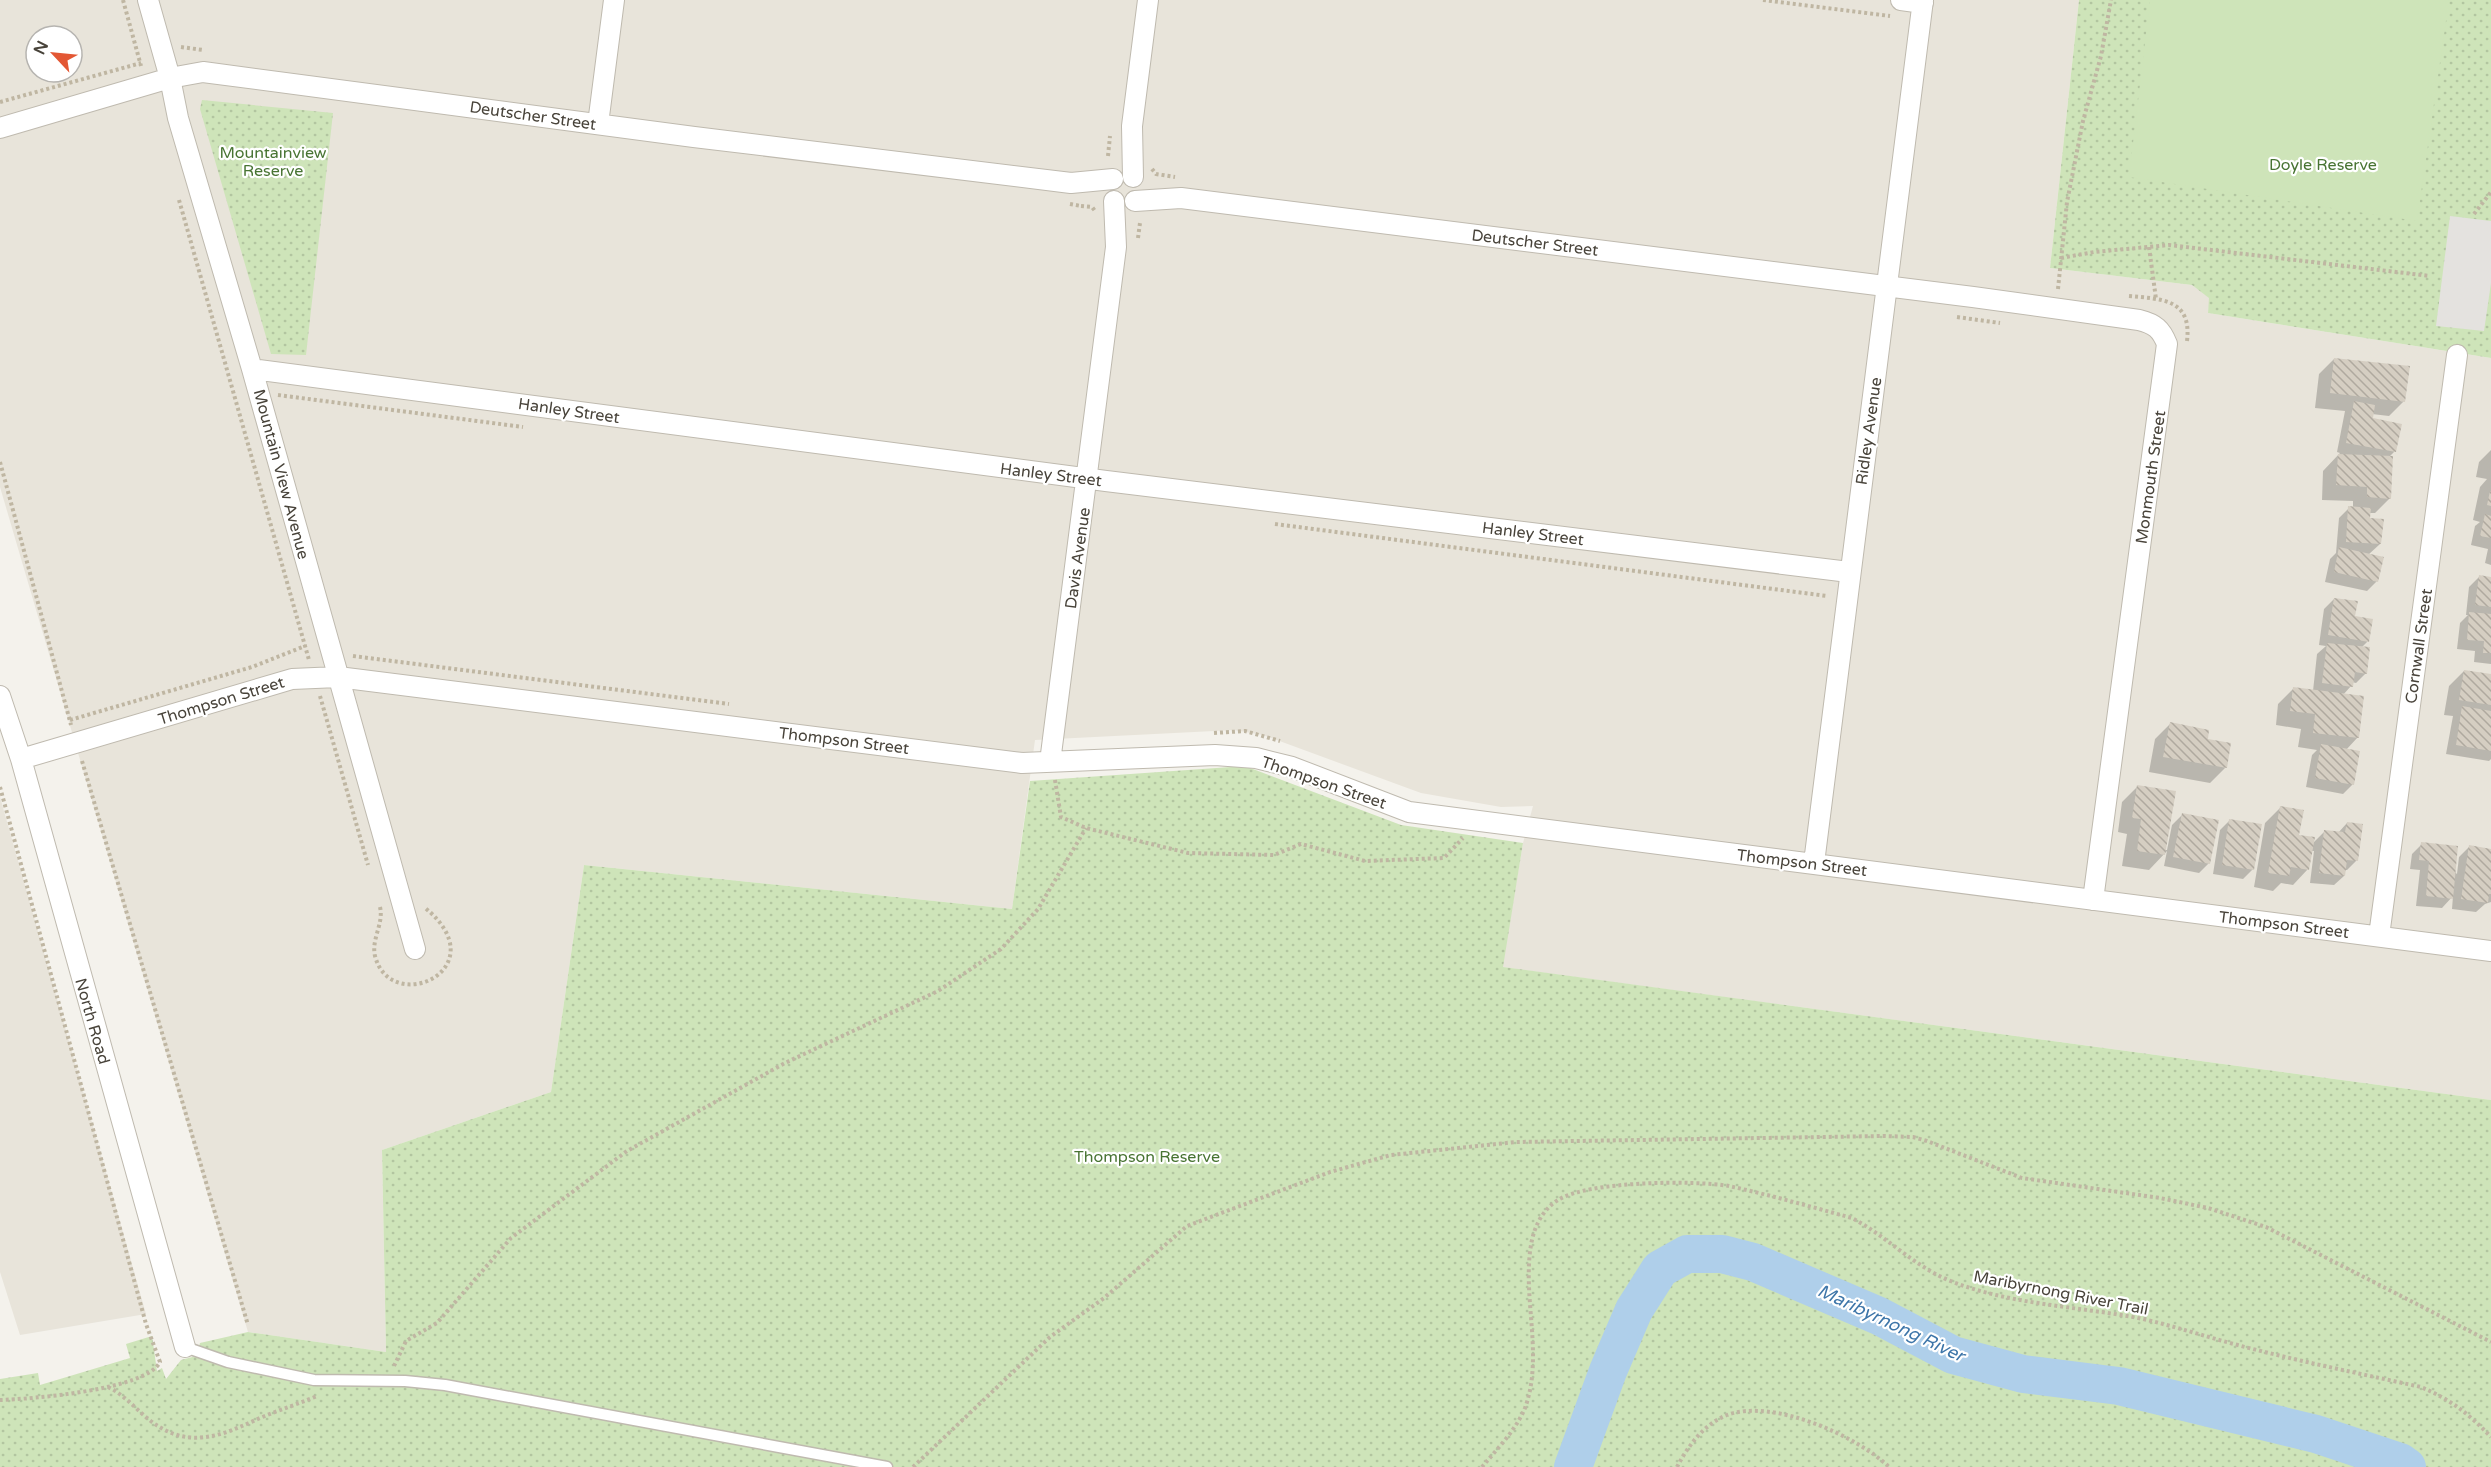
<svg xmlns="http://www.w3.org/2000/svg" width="2491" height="1467" font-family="'Varela Round',sans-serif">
	<defs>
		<pattern id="park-dots" width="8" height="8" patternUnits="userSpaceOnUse" patternTransform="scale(1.5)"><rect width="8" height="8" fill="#cee4b9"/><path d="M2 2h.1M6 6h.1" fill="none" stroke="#b2c5a0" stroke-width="1.8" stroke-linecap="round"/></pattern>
		<pattern id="building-back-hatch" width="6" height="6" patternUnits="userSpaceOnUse" patternTransform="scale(1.5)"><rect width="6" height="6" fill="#d5cec2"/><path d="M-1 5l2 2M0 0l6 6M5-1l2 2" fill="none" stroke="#afa99f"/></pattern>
	</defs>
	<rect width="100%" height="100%" fill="#f4f2ec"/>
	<!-- residential -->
	<path fill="#e8e4da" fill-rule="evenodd" d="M0,0H2079L2050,268L2192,285L2210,298L2208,313L2491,358V1100L1502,967L1523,843L1533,806L1501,807L1421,793L1263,735L1234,730L1035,740L1012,909L584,865L551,1092L382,1150L386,1352L248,1332L0,487ZM36,36H72V72H36Z
		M0,797L146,1314L20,1335L0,1272Z"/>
	<!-- park -->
	<path fill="url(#park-dots)" d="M2079,0H2491V358L2208,313L2209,298L2192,285L2050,268Z
		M202,100L333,113L306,355L271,354L200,109Z
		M1245,766L1401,825L1523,843L1503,967L2491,1100V1467H0V1379L38,1373L40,1385L130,1358L126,1344L152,1336L157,1371L162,1368L166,1379L181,1360L196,1356L200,1343L248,1332L386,1352L382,1150L551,1092L584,865L1012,909L1030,781Z"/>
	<!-- pitch -->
	<path fill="#cee4b9" d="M2150,0H2449L2417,221L2129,177Z"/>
	<!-- parking -->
	<path fill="#e4e2df" d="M2450,216L2491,221V283L2484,331L2436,326Z"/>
	<!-- shadow -->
	<path fill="#0003" d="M2334,359L2404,401L2389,416L2372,414L2371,419L2400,425L2394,452L2389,457L2390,498L2375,513H2369L2368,519L2380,544L2368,555L2377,581L2367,591L2325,582L2330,559L2336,553L2339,518L2349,508H2353V501L2322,500L2323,471L2340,453L2337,452L2345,411L2315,408L2319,374Z
		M2491,450V565L2485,563L2488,549L2471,545L2475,526L2480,522L2473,520L2480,487L2487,479L2476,477L2479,462Z
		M2479,577L2491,578V664L2474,662L2475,651L2457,649L2460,623L2468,615H2466L2469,587Z
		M2334,599L2354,617L2368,641L2361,648L2366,673L2356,683L2352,682L2351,686L2343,695L2358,737L2346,750L2353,784L2343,794L2306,787L2312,755L2317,750L2298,747L2301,729L2276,725L2278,704L2293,689L2313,691L2317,654L2326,646L2319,645L2324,609Z
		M2464,671L2491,676V759L2489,761L2446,754L2453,716L2444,715L2449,686Z
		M2170,724L2206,740L2225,768L2210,783L2149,772L2155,739Z
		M2137,787L2165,850H2167L2172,825L2182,815L2209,863L2199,873L2164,866L2167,851L2149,870L2122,866L2127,834L2118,832L2122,802Z
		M2280,808L2297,836L2312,844L2325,831L2338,833L2347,823L2357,860L2347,870H2344V876L2334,885L2310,883L2314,851H2311L2308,869L2293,885L2281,883L2273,891L2254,887L2265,823Z
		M2230,820L2253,869L2243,879L2213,874L2220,830Z
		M2422,844L2457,874L2459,857L2469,847L2491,850V902L2485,904L2476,912L2452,909L2453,896L2442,908L2416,906L2420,870L2410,869L2412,854Z"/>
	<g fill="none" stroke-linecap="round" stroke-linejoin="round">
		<!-- river -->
		<path stroke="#afcfea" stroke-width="38" d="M1573,1467L1608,1371L1634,1310L1660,1269L1687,1254H1722L1753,1262L1879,1316L1953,1355L2023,1374L2119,1386L2316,1434L2400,1462L2407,1467"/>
	</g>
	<!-- building -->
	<path fill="url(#building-back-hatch)" d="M2334,358L2410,366L2405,402L2330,393Z
		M2354,401L2375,405L2373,418L2402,424L2396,452L2346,443Z
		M2338,454L2393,456L2391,499L2367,497V487L2336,485Z
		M2490,491H2491V506L2487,505Z
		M2348,506L2371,508L2370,518L2384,519L2381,544L2346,542Z
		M2485,514L2491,516V538L2480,536Z
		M2339,547L2384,557L2378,582L2334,572Z
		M2479,575L2491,577V607L2475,605Z
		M2334,598L2358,601L2355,616L2373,619L2369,642L2328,635Z
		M2469,612L2491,614V653H2483L2484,641L2467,640Z
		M2327,643L2370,647L2367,674L2355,672L2353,687L2322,683Z
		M2464,670L2491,674V705L2459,700Z
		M2293,687L2364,696L2359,738L2313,733L2315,714L2290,711Z
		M2462,706L2491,711V751L2456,745Z
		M2170,722L2209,730L2208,739L2231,743L2227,768L2163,757Z
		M2321,744L2360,751L2354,785L2315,778Z
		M2137,785L2176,791L2165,855L2137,851L2141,819L2132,818Z
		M2280,806L2304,810L2299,835L2315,837L2309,870L2291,867L2289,876L2268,873Z
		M2182,813L2219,820L2210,864L2173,857Z
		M2229,819L2262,824L2254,870L2222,865Z
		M2347,822L2363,824L2358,861L2347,860L2345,876L2319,873L2324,830L2345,832Z
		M2421,842L2458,846L2453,899L2426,896L2429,861L2419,860Z
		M2469,845L2491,849V894H2489L2488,903L2461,899Z"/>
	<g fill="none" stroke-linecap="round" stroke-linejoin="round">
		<defs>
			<path id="service" d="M185,1347L228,1362L314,1380L405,1381L445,1385L887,1467"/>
			<path id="minor" d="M148,0L170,78L178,118L252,369L415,949
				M1901,0L1923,3
				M598,124L614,0
				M0,128L170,78L203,72L694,137L1071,183L1113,179
				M1133,177L1132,126L1148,0
				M1135,201L1181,198L1973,297L2139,320C2155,324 2161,329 2167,344L2093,900
				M252,369L1106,481L1849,572
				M0,696L21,759L185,1347
				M21,759L292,679L338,677L1022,763L1215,755L1256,758L1292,767L1409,812L2491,951
				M1050,762L1116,247L1114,201
				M1814,863L1923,0
				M2379,936L2457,355"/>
		</defs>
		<!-- service casing -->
		<use href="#service" stroke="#bfbaaf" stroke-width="13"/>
		<!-- minor casing -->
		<use href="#minor" stroke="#bfbaaf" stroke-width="22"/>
		<!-- path -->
		<path stroke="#bfb6a2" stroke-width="4" stroke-dasharray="3 3" stroke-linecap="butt" d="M123,0L141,66
			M1763,0L1890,16
			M181,47L203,50
			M0,102L141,63
			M1108,156L1110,136
			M1152,169L1156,174L1175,177
			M179,200L309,660
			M1070,204L1081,206
			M1081,206L1092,207L1095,211
			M2474,214L2491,192
			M1138,238L1140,223
			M2149,247L2156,299
			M2061,258L2094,252L2169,245L2430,276
			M2058,289L2067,202L2083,121L2101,56L2111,0
			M2129,296C2162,299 2192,299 2187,341
			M1957,317L2000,323
			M278,395L523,427
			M0,462L71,725
			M1275,524L1827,596
			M353,656L729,704
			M320,696L368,865
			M70,720L252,667L305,646
			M1214,733L1245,731L1280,741
			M82,761L248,1325
			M1055,780L1061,817L1086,828L1188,853L1274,855L1301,844L1365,861L1444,858L1463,838
			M0,787L146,1324L160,1362C146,1390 31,1399 0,1400
			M380,907C384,924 371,939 375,956C391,1018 500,968 424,907
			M394,1366L406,1341L437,1323L511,1238L627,1151L785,1063L938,991L1001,949L1038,909L1086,828
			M108,1387C129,1397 142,1418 163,1429C197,1448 229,1432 260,1418C279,1410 298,1404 317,1396
			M913,1467L1050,1337L1104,1298L1187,1226L1330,1172L1391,1155L1516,1142L1884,1136L1913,1137L1927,1141L2022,1178L2160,1198L2208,1208L2266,1227L2491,1342
			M1482,1467C1497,1449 1516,1430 1525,1408C1544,1356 1522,1298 1531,1245C1534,1227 1542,1210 1558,1200C1587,1181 1695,1180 1729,1186C1770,1195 1812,1207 1852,1218C1886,1236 1913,1265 1948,1280C2009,1305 2078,1306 2143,1319C2173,1326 2201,1335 2230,1343C2293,1360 2357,1373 2421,1387C2451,1400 2468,1413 2491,1437
			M1677,1467C1688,1446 1704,1424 1727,1415C1773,1398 1857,1436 1889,1467"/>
		<!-- service -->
		<use href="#service" stroke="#fff" stroke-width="10"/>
		<!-- minor -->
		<use href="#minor" stroke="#fff" stroke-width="20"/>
	</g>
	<g text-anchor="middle" stroke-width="4.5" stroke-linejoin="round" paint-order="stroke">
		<!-- street labels -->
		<g font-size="16" fill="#48433a" stroke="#fff">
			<text transform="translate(533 115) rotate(8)" y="6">Deutscher Street</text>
			<text transform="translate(1535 242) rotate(7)" y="6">Deutscher Street</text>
			<text transform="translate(569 410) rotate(8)" y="6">Hanley Street</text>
			<text transform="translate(1868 431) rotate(-82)" y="6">Ridley Avenue</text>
			<text transform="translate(282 474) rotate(75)" y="6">Mountain View Avenue</text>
			<text transform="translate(1051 474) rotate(7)" y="6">Hanley Street</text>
			<text transform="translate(2150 477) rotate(-82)" y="6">Monmouth Street</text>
			<text transform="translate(1533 533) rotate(7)" y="6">Hanley Street</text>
			<text transform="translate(1077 558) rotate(-82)" y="6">Davis Avenue</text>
			<text transform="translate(2418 646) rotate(-82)" y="6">Cornwall Street</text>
			<text transform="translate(221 700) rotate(-17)" y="6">Thompson Street</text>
			<text transform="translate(844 740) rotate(7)" y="6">Thompson Street</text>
			<text transform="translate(1324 782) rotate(19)" y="6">Thompson Street</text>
			<text transform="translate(1802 862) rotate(7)" y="6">Thompson Street</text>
			<text transform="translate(2284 924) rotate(7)" y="6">Thompson Street</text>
			<text transform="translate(93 1021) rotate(74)" y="6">North Road</text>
			<text transform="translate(2061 1292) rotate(11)" y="6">Maribyrnong River Trail</text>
		</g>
		<!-- park labels -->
		<g font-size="16" fill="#487433" stroke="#fff">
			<text x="273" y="158">Mountainview<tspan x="273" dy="18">Reserve</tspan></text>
			<text x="2323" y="170">Doyle Reserve</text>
			<text x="1147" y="1162">Thompson Reserve</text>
		</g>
		<!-- water labels -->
		<g font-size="18" font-style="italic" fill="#3e76a9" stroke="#fff">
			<text transform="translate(1891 1323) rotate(25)" y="6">Maribyrnong River</text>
		</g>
	</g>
	<!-- north arrow -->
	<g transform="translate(54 54) rotate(296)"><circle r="28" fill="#ffffff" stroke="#b6b4b0" stroke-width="1.5"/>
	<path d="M0-4.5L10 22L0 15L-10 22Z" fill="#e35734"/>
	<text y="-9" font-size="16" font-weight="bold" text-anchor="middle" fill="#48433a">N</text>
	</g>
</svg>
